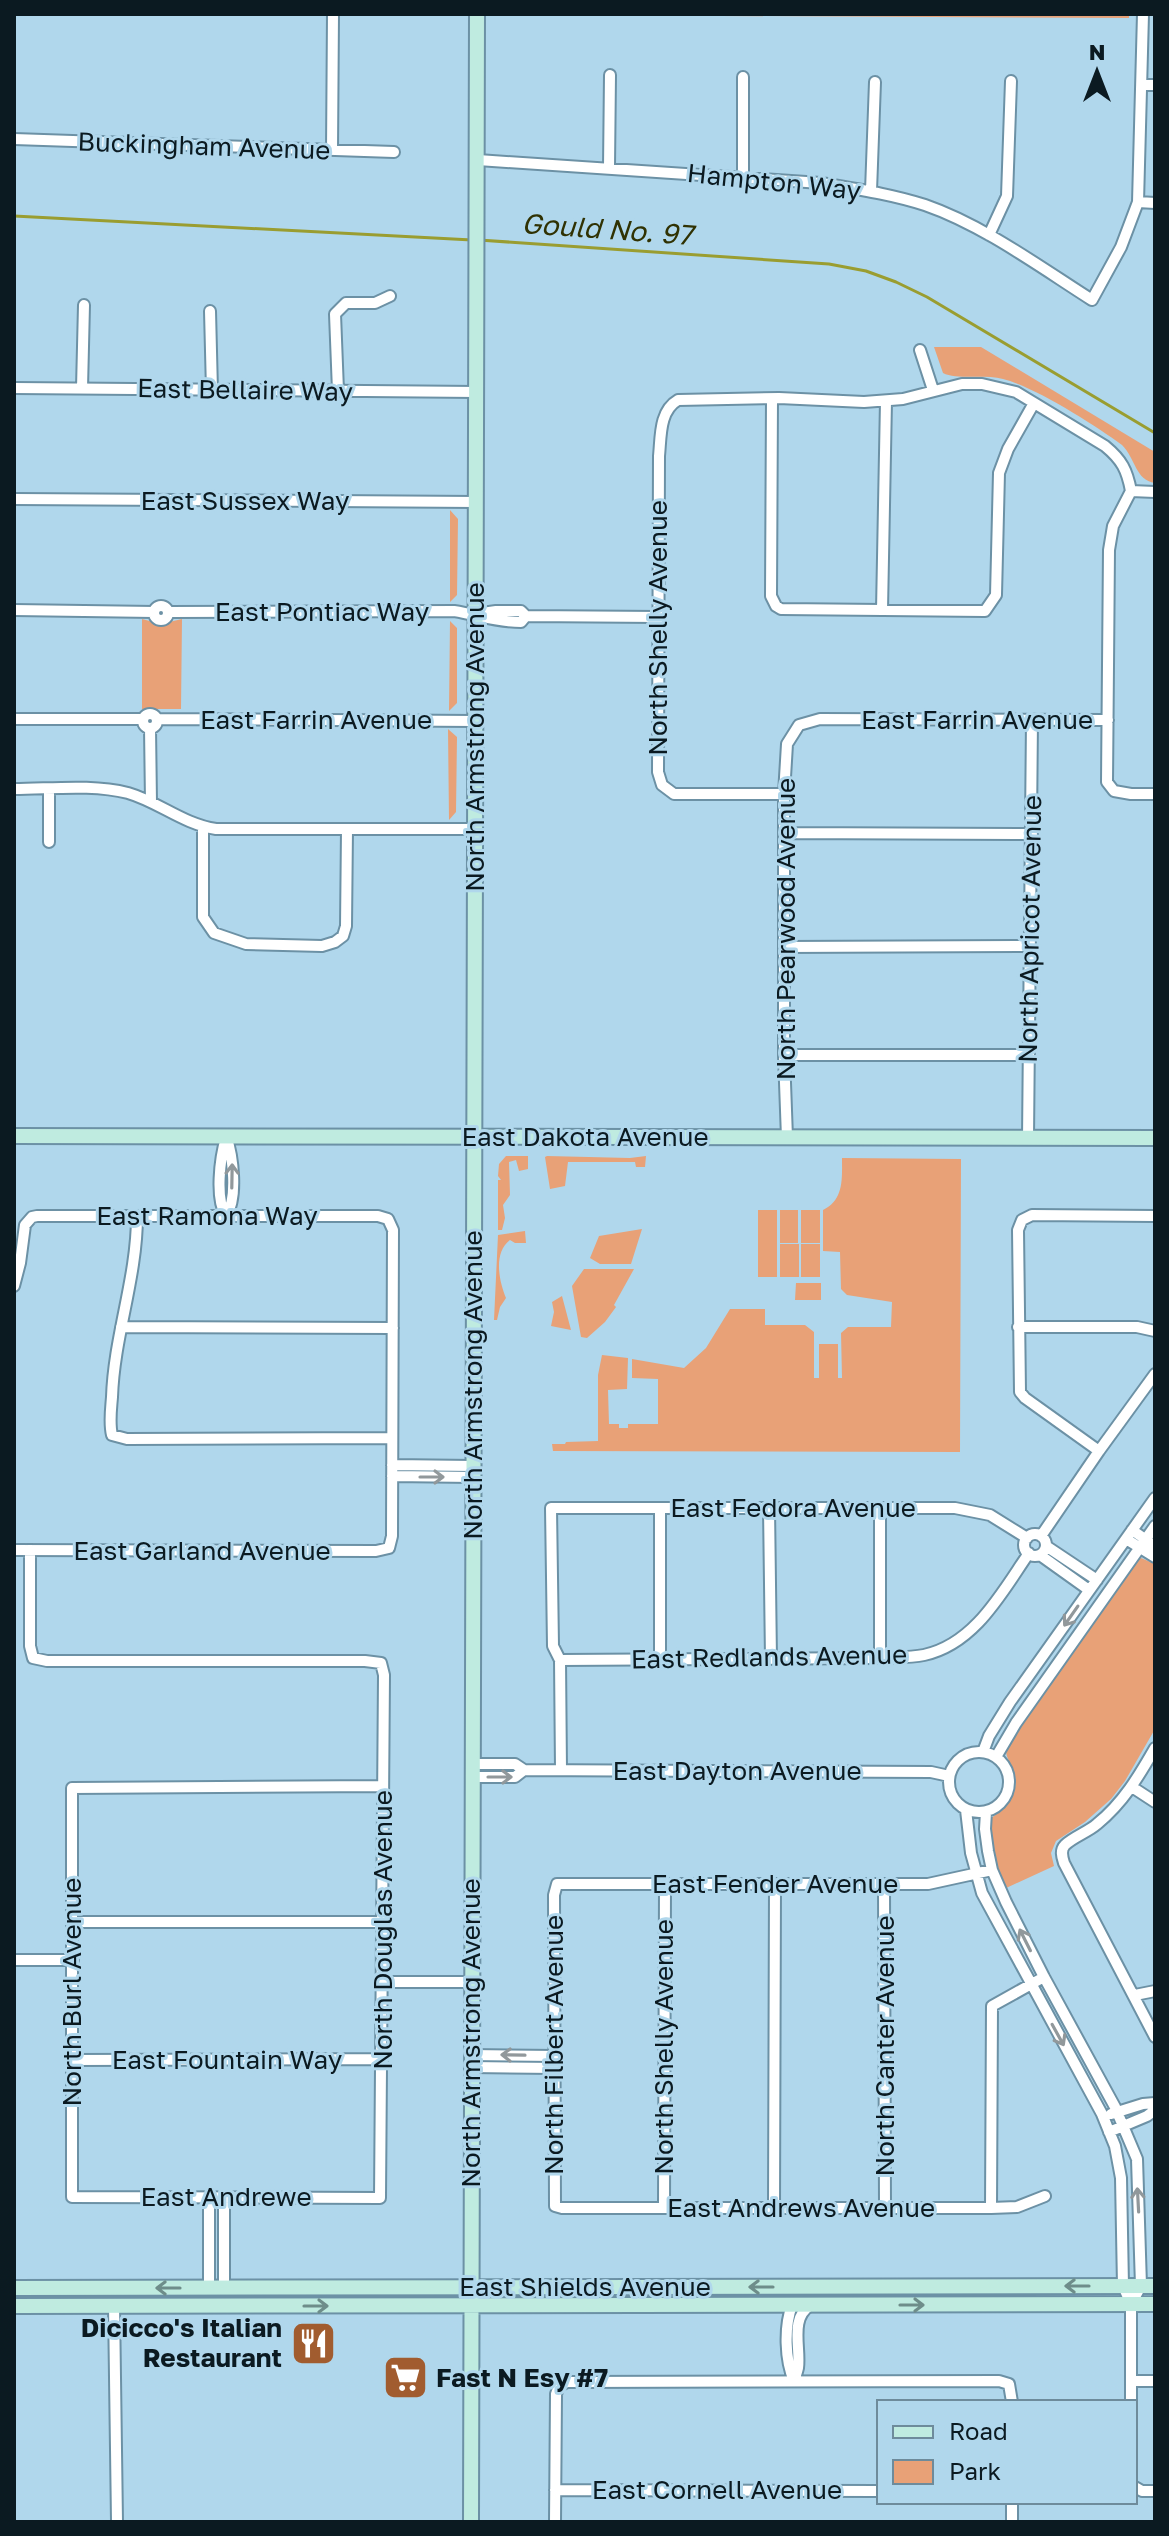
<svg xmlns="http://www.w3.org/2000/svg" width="1169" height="2536" font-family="'Golos Text',sans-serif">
	<rect width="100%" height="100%" fill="#b0d7ec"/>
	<!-- green -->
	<path fill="#e8a177" d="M498,14H1129V18L544,15Z
		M934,347H981L1155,452V483C1135,480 1136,459 1122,445C1095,425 1035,387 1003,379C985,374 956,380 943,373Z
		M450,510L458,519L457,595L450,602Z
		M142,619L161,624L182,619L181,709H142Z
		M450,621L457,628V703L449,711Z
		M448,729L457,737L456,812L449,820Z
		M506,1156H528V1169L519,1171L516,1160L509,1162L510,1195L503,1205L505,1218L502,1230H498V1180H501L498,1176L499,1164Z
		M547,1156L630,1158L646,1156L645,1167H636L635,1162H568L565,1186L550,1189L545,1157Z
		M842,1158L961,1159L960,1452L553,1451L552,1444H565L566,1442L598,1441V1375L602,1355L628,1358L627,1389L608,1390L609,1424H619V1428H628V1424H658V1379L632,1378V1359L684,1368L706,1348L730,1309H765V1325H805L814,1332V1378H819V1344H838V1378H842L841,1333L848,1327H891L892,1302L847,1295L841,1289L840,1252L823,1251V1210C844,1200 842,1179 842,1158Z
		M758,1210H777V1277H758Z
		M780,1210H798V1243H780Z
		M801,1210H820V1243H801Z
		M642,1229L631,1264H600L590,1258L599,1236Z
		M525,1231L526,1243H515L510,1240C493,1253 499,1281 506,1298L500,1307L497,1320H494L498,1235Z
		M799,1244V1277H780V1244Z
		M820,1244V1277H801V1244Z
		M584,1269H634L614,1305L616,1307L605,1322L587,1338L581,1337L572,1286Z
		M796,1283H821V1300H795Z
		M562,1296L571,1330L551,1326L554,1312L552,1302Z
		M1141,1558L1155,1564V1729L1125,1781L1111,1799L1085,1822L1056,1841L1051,1853L1054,1866L1004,1889C996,1868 986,1840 991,1818C1007,1807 1020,1793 1014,1772C1011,1762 1005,1758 1006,1747L1136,1561Z"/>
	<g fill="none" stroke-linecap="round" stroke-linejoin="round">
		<!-- stream -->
		<path stroke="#9a9d30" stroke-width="3" d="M14,216L472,240
			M479,240L829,264L866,271L896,282L927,297L1155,433"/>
		<defs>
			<path id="street" d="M743,77V178
				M1143,85H1155
				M14,139L394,152
				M332,150L333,14
				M478,160L821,183C856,189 891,194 925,205C983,225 1040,267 1092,300L1121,247L1138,202L1143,14
				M609,167L610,75
				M871,191L875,82
				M1138,202L1155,203
				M989,235L1007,196L1011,81
				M210,311L212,391
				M920,350L933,390
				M14,388L477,392
				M82,388L84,305
				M338,391L335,314L346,303H375L390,296
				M772,399L771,596L776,606L781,609L985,611L996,595L999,473L1008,449L1034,403
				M1131,491L1113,526L1109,550L1107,782L1114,791L1131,794H1155
				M1131,491L1155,492
				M14,499L477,502
				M154 613a7 7 0 1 1 14 0a7 7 0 1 1-14 0Z
				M14,610L154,612
				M882,610L886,401
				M168,612L454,611C479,615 495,622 521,622L526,616
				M475,614L496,611H521L526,616L659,617
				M143 721a7 7 0 1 1 14 0a7 7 0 1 1-14 0Z
				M14,719H143
				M157,719L475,721
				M150,728L151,802
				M14,789C51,789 92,784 128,793C159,802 183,824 216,829H475
				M49,789V842
				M784,794H674L662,785L658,772L659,456C661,437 659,411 678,400L779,398L864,402L903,399L962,384H982L1016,392L1105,446C1122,460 1127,470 1131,491
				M203,827V917L214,933L246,944L322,946L335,942L343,936L346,926L347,829
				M784,833L1032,834
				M784,947L1030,946
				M784,1055H1029
				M226,1136C233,1156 238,1198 226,1216
				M226,1138C220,1158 215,1199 226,1216
				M787,1138L784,1055V794L787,744L799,725L820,719L1108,720
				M1028,1139L1032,720
				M137,1216C137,1278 114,1336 112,1397C111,1410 109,1423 112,1435L127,1439L392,1438
				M14,1286L20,1263L25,1225L32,1217L37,1216H378L388,1219L393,1230L392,1536L389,1548L376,1551L14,1550
				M121,1327L393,1328
				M1018,1327H1137L1155,1331
				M1099,1451L1025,1398L1020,1392L1018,1230L1022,1220L1032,1215L1155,1216
				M392,1465L473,1466
				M392,1476L473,1477
				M660,1508V1659
				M769,1508L771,1659
				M1132,1530L1155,1546
				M1024 1545a11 11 0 1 1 22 0a11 11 0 1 1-22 0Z
				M1041,1536L1099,1451L1155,1374
				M1126,1539L1155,1557
				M1046,1546L1097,1580
				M30,1550V1646L33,1658L47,1661H365L381,1663L384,1675L380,2198L72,2197V1788L383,1786
				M1040,1555L1089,1590
				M880,1658V1508
				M560,1660L880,1658C894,1657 909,1658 924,1655C975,1644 1002,1592 1029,1553
				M1155,1748C1139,1776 1123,1803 1097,1824C1088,1832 1073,1837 1065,1845C1060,1850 1062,1857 1064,1863L1155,2037
				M949 1782a30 30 0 1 1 60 0a30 30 0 1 1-60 0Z
				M983,1752L989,1736L1010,1702L1155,1498
				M996,1757L1016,1723L1155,1526
				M473,1764H515L524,1770L931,1772L949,1776
				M561,1770L560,1660L553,1646L551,1508H955L990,1515L1027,1538
				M473,1777H515L524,1770
				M1132,1787L1155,1802
				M966,1810L971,1853L982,1893L1102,2114L1115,2146L1121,2178L1123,2286L1131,2304V2402
				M986,1812L985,1829L988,1851L992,1870L1006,1902L1044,1977L1115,2107L1137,2159L1141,2286L1131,2304
				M992,1870L928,1884H557L554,1895L555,2206L562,2208H991L1017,2207L1045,2196
				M884,1884L885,2208
				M72,1922H383
				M14,1960H73
				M383,1982H471
				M1135,1995L1155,1991
				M471,2055L556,2056
				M72,2060L382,2059
				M471,2067L556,2068
				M1111,2114L1143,2104L1155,2103
				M1109,2132L1147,2116L1155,2110
				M209,2197V2288
				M224,2197V2287
				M664,2208L665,1885
				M774,2208L775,1885
				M991,2208L992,2006L1044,1977
				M114,2305L117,2522
				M792,2305C784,2327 785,2360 794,2381
				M794,2381C795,2377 797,2373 798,2368C801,2348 789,2318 811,2305
				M1131,2381H1155
				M1135,2487L1142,2491H1155
				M555,2490L879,2491
				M555,2522L556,2394L559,2386L567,2382L999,2381L1009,2384L1012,2402
				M1012,2522V2502"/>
			<path id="secondary" d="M14,1136L1155,1138
				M14,2288L1155,2286
				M14,2306L1155,2304
				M471,2522L477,14"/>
		</defs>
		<!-- street casing -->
		<use href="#street" stroke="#6c91a5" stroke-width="14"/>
		<!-- secondary casing -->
		<use href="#secondary" stroke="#6c91a5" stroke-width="18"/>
		<!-- street -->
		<use href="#street" stroke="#fff" stroke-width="10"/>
		<!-- secondary -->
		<use href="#secondary" stroke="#bfebe0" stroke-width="14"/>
	</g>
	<!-- one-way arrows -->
	<defs><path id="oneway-shaft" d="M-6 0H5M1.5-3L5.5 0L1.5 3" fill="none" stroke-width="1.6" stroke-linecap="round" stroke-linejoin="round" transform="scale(2)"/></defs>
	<g stroke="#91989b">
		<use href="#oneway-shaft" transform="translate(232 1176) rotate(-89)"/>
		<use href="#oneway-shaft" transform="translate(432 1477)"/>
		<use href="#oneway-shaft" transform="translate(1071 1616) rotate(125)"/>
		<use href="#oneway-shaft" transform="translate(500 1777)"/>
		<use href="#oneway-shaft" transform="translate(1025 1940) rotate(-117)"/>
		<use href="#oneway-shaft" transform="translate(1058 2035) rotate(61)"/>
		<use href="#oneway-shaft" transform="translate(513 2055) rotate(-179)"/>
		<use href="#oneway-shaft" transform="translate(1138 2200) rotate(-93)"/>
	</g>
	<g stroke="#6e8d8a">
		<use href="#oneway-shaft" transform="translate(1077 2286) rotate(180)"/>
		<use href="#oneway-shaft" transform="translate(761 2287) rotate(-180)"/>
		<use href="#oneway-shaft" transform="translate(168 2288) rotate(180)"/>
		<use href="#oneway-shaft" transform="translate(912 2305)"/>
		<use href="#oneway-shaft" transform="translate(316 2306)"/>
	</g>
	<!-- icons -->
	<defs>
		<symbol id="restaurant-square" viewBox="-11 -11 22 22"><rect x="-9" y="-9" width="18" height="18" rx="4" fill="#a15c2f" stroke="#b0d7ec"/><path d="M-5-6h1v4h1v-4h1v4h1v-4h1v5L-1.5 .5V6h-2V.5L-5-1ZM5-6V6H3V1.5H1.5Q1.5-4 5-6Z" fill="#fff"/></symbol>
		<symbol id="supermarket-square" viewBox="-11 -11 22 22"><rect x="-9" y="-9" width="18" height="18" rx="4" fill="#a15c2f" stroke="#b0d7ec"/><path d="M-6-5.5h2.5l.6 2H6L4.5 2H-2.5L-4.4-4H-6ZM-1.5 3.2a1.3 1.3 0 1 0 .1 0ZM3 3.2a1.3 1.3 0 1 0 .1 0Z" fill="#fff"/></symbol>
	</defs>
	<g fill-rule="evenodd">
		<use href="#restaurant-square" x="288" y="2318" width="51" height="51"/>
		<use href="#supermarket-square" x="380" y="2352" width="51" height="51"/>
	</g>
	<g text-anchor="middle" stroke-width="6" stroke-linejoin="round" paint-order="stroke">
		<!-- street labels -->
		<g font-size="26" fill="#0b1a21" stroke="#b0d7ec">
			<text transform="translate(204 146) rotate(2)" y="9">Buckingham Avenue</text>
			<text transform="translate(774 182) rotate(6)" y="9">Hampton Way</text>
			<text transform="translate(245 390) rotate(1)" y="9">East Bellaire Way</text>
			<text x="245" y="510">East Sussex Way</text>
			<text x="322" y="621">East Pontiac Way</text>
			<text transform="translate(658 628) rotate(-90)" y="9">North Shelly Avenue</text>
			<text x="316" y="729">East Farrin Avenue</text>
			<text x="977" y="729">East Farrin Avenue</text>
			<text transform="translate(475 737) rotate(-90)" y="9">North Armstrong Avenue</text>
			<text transform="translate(786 929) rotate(-90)" y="9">North Pearwood Avenue</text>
			<text transform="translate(1030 929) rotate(-89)" y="9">North Apricot Avenue</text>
			<text x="585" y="1146">East Dakota Avenue</text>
			<text x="207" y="1225">East Ramona Way</text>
			<text transform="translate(473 1385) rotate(-90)" y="9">North Armstrong Avenue</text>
			<text x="793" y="1517">East Fedora Avenue</text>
			<text x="202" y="1560">East Garland Avenue</text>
			<text transform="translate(769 1657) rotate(-1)" y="9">East Redlands Avenue</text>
			<text x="737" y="1780">East Dayton Avenue</text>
			<text x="775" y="1893">East Fender Avenue</text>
			<text transform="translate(383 1930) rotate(-90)" y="9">North Douglas Avenue</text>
			<text transform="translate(72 1992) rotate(-90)" y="9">North Burl Avenue</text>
			<text transform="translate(471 2033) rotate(-90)" y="9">North Armstrong Avenue</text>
			<text transform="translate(554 2045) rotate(-90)" y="9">North Filbert Avenue</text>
			<text transform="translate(885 2046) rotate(-90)" y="9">North Canter Avenue</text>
			<text transform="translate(664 2047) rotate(-90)" y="9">North Shelly Avenue</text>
			<text x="227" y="2069">East Fountain Way</text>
			<text x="226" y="2206">East Andrewe</text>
			<text x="801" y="2217">East Andrews Avenue</text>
			<text x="585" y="2296">East Shields Avenue</text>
			<text x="717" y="2499">East Cornell Avenue</text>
		</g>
		<!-- poi labels -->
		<g font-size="26" font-weight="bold" fill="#0b1a21" stroke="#b0d7ec" text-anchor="end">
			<text x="282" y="2337">Dicicco's Italian<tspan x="282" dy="30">Restaurant</tspan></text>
			<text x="436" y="2387" text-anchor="start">Fast N Esy #7</text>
		</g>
		<!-- water labels -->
		<g font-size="28" font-style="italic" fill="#303203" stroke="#b0d7ec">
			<text transform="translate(607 229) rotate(4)" y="10">Gould No. 97</text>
		</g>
	</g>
	<!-- border -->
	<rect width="1169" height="2536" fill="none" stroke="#0b1a21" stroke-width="32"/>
	<!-- legend -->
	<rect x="877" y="2400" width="260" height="104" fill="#b0d7ec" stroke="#6e8b9b" stroke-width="2"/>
	<rect x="893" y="2426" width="40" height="12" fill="#bfebe0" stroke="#6e8b9b" stroke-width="2"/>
	<text x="949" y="2440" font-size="24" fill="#0b1a21">Road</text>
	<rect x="893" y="2460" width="40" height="24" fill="#e8a177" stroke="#6e8b9b" stroke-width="2"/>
	<text x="949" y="2480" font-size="24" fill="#0b1a21">Park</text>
	<!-- north arrow -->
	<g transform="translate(1097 72)" stroke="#b0d7ec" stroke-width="6" paint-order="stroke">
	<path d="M0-6L14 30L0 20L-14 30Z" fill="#0b1a21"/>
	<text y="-12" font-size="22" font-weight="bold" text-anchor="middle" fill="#0b1a21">N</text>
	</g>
</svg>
